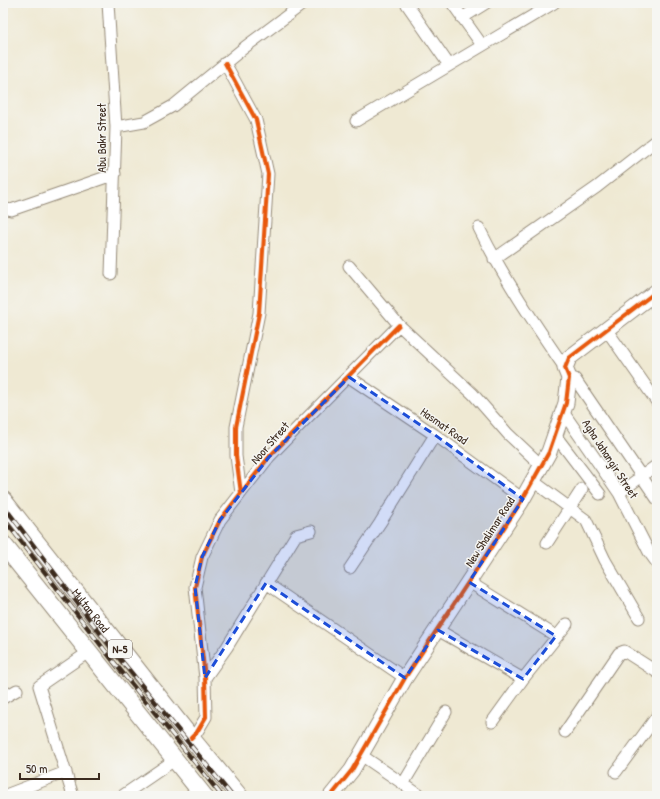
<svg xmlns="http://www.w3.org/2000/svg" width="660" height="799" font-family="'Patrick Hand',sans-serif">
	<rect width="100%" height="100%" fill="#f6f6f2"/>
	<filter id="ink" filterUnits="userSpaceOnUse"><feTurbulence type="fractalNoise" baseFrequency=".025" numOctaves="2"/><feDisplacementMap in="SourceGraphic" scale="8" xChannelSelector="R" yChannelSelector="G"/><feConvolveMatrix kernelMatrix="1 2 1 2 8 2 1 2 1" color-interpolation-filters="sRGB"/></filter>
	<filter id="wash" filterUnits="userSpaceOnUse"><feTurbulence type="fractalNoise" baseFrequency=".012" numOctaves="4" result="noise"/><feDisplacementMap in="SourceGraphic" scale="16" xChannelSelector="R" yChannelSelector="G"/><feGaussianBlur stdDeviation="0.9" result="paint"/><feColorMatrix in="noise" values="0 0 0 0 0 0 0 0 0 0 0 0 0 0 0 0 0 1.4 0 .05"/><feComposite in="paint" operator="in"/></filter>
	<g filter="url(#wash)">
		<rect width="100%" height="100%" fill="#efe9d3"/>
	</g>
	<g filter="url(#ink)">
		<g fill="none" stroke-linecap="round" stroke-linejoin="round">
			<defs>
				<path id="street" d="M108,3L116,127L111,274
					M406,3L449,65
					M452,3L482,45
					M462,18L486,3
					M225,63L256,120L268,174L259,313L236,427V456L241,493
					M356,121L554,3
					M116,127L144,122L173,106L245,47L304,3
					M3,208L11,210L115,174
					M479,228C503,277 534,323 565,368
					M494,259L597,187L657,140
					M349,266L399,325L473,394L508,434L542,466
					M650,296L657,307
					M606,329L657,402
					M349,377L435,435L523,499
					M569,378L575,379L657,499
					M563,412L619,493L649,552L657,563
					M555,435L600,494
					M533,481L586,520L605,560L639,618
					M619,493L657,465
					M547,543L582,489
					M350,568L380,523L435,435
					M469,582L556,636
					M266,583L405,678
					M438,630L523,679
					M205,678L227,647L296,535L311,531
					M3,698L17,690
					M492,722L523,679L567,624
					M565,732L619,653L624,651L657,672
					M191,738L197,732L206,717L205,678L195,587L202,557L220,520L269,457L301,424L399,325
					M361,755L421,796
					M616,772L657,716
					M403,784L446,712
					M3,796L66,772
					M73,796L39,686L90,651
					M122,796L176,759"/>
				<path id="secondary" d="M331,796L352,770L405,678L521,502L549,452L566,403L569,378L565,368L569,358L657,291"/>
				<g id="primary">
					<path id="s1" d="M3,500L191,738L239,796"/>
					<path d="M3,544L204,796"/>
				</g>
			</defs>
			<!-- street casing -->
			<use href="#street" stroke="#958a78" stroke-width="13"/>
			<!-- secondary casing -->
			<use href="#secondary" stroke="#958a78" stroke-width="17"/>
			<!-- primary casing -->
			<use href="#primary" stroke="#958a78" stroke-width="19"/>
			<!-- street -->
			<use href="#street" stroke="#fff" stroke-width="11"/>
			<!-- secondary -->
			<use href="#secondary" stroke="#fff" stroke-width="15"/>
			<!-- primary -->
			<use href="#primary" stroke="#fff" stroke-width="17"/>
			<defs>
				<path id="rail" d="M3,505L116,654L232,796
					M3,518L113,661L222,796"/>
			</defs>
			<!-- rail casing -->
			<use href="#rail" stroke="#3b2a1e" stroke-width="4.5"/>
			<!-- rail -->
			<use href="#rail" stroke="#f6f6f2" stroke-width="3" stroke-dasharray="9" stroke-linecap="butt"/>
			<defs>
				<path id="cycleway" d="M225,63L256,120L268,174L259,313L236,427V456L241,493
					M191,738L197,732L206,717L205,678L195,587L202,557L220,520L269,457L301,424L399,325
					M331,796L352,770L405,678L521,502L549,452L566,403L569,378L565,368L569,358L657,291"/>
			</defs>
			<!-- cycleway casing -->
			<use href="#cycleway" stroke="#f6f6f2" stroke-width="6"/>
			<!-- cycleway -->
			<use href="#cycleway" stroke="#e8590c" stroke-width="4"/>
		</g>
	</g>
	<!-- marked area -->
	<path fill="#1d4ed8" fill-opacity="0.2" stroke="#1d4ed8" stroke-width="3" stroke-dasharray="8 5" stroke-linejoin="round" d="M349,377L435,435L523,499L469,582L556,636L523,679L438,630L405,678L266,583L205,678L195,587L202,557L220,520L269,457Z"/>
	<g text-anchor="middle" stroke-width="3" stroke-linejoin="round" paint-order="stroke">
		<!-- shield labels -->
		<rect fill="#f6f6f2" stroke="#73675e" stroke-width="1" x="108" y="640" width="24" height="18" rx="3"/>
		<g font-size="11" font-weight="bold" fill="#3b2a1e">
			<text x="120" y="653">N-5</text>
		</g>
		<!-- street labels -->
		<g font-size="12" fill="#3b2a1e" stroke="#f6f6f2">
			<text transform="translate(102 138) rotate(-90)" y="4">Abu Bakr Street</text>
			<text transform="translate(444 426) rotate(35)" y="4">Hasmat Road</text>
			<text transform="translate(270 443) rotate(-49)" y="4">Noor Street</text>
			<text transform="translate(610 459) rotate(57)" y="4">Agha Jahangir Street</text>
			<text transform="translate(490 532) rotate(-57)" y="4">New Shalimar Road</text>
			<text dy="4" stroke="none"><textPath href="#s1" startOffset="141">Multan Road</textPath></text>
		</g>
	</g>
	<!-- margin -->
	<rect width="660" height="799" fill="none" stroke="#f6f6f2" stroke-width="16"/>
	<!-- scale -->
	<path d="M20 773v6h79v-6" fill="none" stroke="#3b2a1e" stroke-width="2"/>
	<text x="26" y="773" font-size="12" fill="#3b2a1e" stroke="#f6f6f2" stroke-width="3" paint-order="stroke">50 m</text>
</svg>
